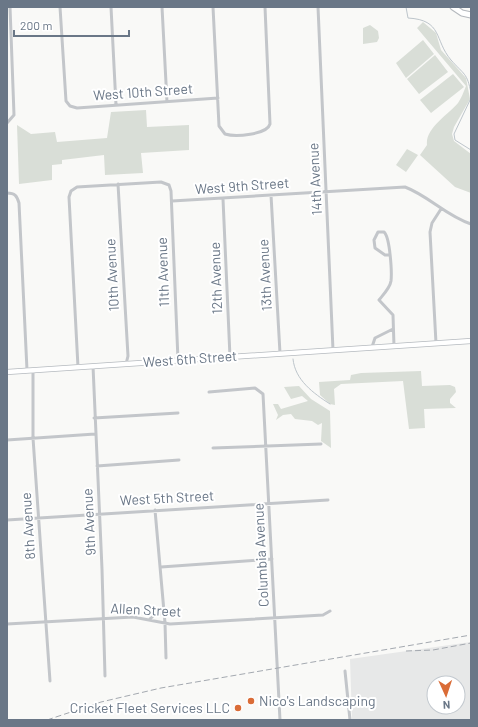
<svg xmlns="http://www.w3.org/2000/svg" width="478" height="727" font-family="Barlow,sans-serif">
	<rect width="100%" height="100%" fill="#f9f9f7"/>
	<!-- built -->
	<path fill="#e7e8e8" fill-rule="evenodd" d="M471,642V720H352L350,659ZM434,683H458V707H434Z"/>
	<!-- green -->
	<path fill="#d9ded7" d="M423,22L436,33L441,50L466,78L470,99L454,127L452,134L454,141L471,154V193L455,187L420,155L427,145C425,128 449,114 458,103C461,99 464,91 466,86L417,28Z
		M370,25L378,31L379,38L377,42L363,44V28Z
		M423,40L434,54L406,78L396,63Z
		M435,55L448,72L419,94L407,79Z
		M453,74L464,87L431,113L420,100Z
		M146,110L147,127L189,125V150L141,153L143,173L105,175L104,155L62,160V164L52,165V180L19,184L17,125L31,134L55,132L57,142L107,138L111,112Z
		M407,149L418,155L406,172L396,165Z
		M421,371L422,386L450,385L455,387L456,392L450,399V403L456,408L424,409L425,428L409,429L403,381L341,384L334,389L335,405L330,404L320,395L319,382L350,380L351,375L361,373Z
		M299,386L311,399L330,411L331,448L321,441L322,423L318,425L312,421L295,419L291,414L283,415L276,420L278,415L273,404H278L281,409L308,401L302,396L291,399L284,387Z"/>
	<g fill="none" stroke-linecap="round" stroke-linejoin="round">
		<!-- stream -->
		<path stroke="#bdc5cb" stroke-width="1" d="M406,7L408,18C443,20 434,40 451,60C464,75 467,72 471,93
			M471,98L454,134L455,140L471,150
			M293,359C295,380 313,393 330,404"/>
		<defs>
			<path id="secondary" d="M7,372L471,341"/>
			<path id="primary" d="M453,7L462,13L471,15"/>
		</defs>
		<!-- secondary casing -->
		<use href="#secondary" stroke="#b5babf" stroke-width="6"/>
		<!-- primary casing -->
		<use href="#primary" stroke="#b4b8bd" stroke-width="7"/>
		<!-- street -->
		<path stroke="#c3c6ca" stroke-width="3" d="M60,7L66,101L70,106L77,108L218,98
			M111,7L116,105
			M162,7L167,102
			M213,7L219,126L225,134C235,137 267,135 270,124L265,7
			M318,7L333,350
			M7,123L14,115L10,7
			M118,184L128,356L126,364
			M7,193C15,193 17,196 19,203L27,370
			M271,195L280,353
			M223,199L230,357
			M172,201L405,187C429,196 446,216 471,224
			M389,255H385L375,248L374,240L378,232H384C390,237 392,272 391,281C390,288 383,295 379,300L393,315L394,346
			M436,343L430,232L432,223L441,209
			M372,347L375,338L393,329
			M93,366L102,569L105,676
			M78,367L69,197L71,191L77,187L161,182L169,185L171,191L178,360
			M33,370V438L50,681
			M209,392L255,388L263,394L280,720
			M94,418L178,413
			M7,440L95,434
			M213,448L321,444
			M97,466L179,460
			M155,510L165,623L166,658
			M7,520L328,500
			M161,567L272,559
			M150,619L154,615L164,613
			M7,624L133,617L170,624L323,615L330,611
			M345,671L350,720"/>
		<!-- secondary -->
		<use href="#secondary" stroke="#fff" stroke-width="4.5"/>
		<!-- primary -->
		<use href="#primary" stroke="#fff" stroke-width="5"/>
		<!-- rail -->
		<path stroke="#a4a9b0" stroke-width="1" stroke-dasharray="6 3" stroke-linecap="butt" d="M406,651L433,650L471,643
			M47,720L101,702L161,688L471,635"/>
	</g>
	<!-- markers -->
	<g fill="#da6c37" stroke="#fff" stroke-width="1.5">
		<circle cx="251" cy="701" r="4"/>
		<circle cx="238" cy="708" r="4"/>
	</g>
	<g text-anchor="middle" stroke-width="4" stroke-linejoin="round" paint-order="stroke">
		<!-- street labels -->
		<g font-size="14" fill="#6a7787" stroke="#fff">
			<text transform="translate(143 92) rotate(-4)" y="5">West 10th Street</text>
			<text transform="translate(315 179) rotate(-93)" y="5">14th Avenue</text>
			<text transform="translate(242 186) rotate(-4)" y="5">West 9th Street</text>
			<text transform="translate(163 272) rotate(-92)" y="5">11th Avenue</text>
			<text transform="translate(112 275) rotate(-93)" y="5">10th Avenue</text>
			<text transform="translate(265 275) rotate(-93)" y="5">13th Avenue</text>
			<text transform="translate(216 278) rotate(-92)" y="5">12th Avenue</text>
			<text transform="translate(190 359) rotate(-4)" y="5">West 6th Street</text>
			<text transform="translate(167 498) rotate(-3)" y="5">West 5th Street</text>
			<text transform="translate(89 522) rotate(-93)" y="5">9th Avenue</text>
			<text transform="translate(28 526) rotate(-94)" y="5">8th Avenue</text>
			<text transform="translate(261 555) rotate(-93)" y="5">Columbia Avenue</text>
			<text transform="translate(146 610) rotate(3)" y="5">Allen Street</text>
		</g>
		<!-- poi labels -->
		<g font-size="14" fill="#6a7787" stroke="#fff" text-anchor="start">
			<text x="259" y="706">Nico's Landscaping</text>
			<text x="230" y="713" text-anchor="end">Cricket Fleet Services LLC</text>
		</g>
	</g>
	<!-- border -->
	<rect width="478" height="727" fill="none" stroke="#6a7787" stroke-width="16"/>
	<!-- north arrow -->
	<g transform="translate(446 695) rotate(177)"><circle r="19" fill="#ffffff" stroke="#c3c9cf"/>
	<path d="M0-3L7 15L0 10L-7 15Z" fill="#da6c37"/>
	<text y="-6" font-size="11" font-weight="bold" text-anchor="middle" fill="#6a7787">N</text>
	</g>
	<!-- scale -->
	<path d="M14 30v6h115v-6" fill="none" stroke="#6a7787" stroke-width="2"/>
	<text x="20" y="30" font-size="12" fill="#6a7787" stroke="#ffffff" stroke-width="3" paint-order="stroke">200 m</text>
</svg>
